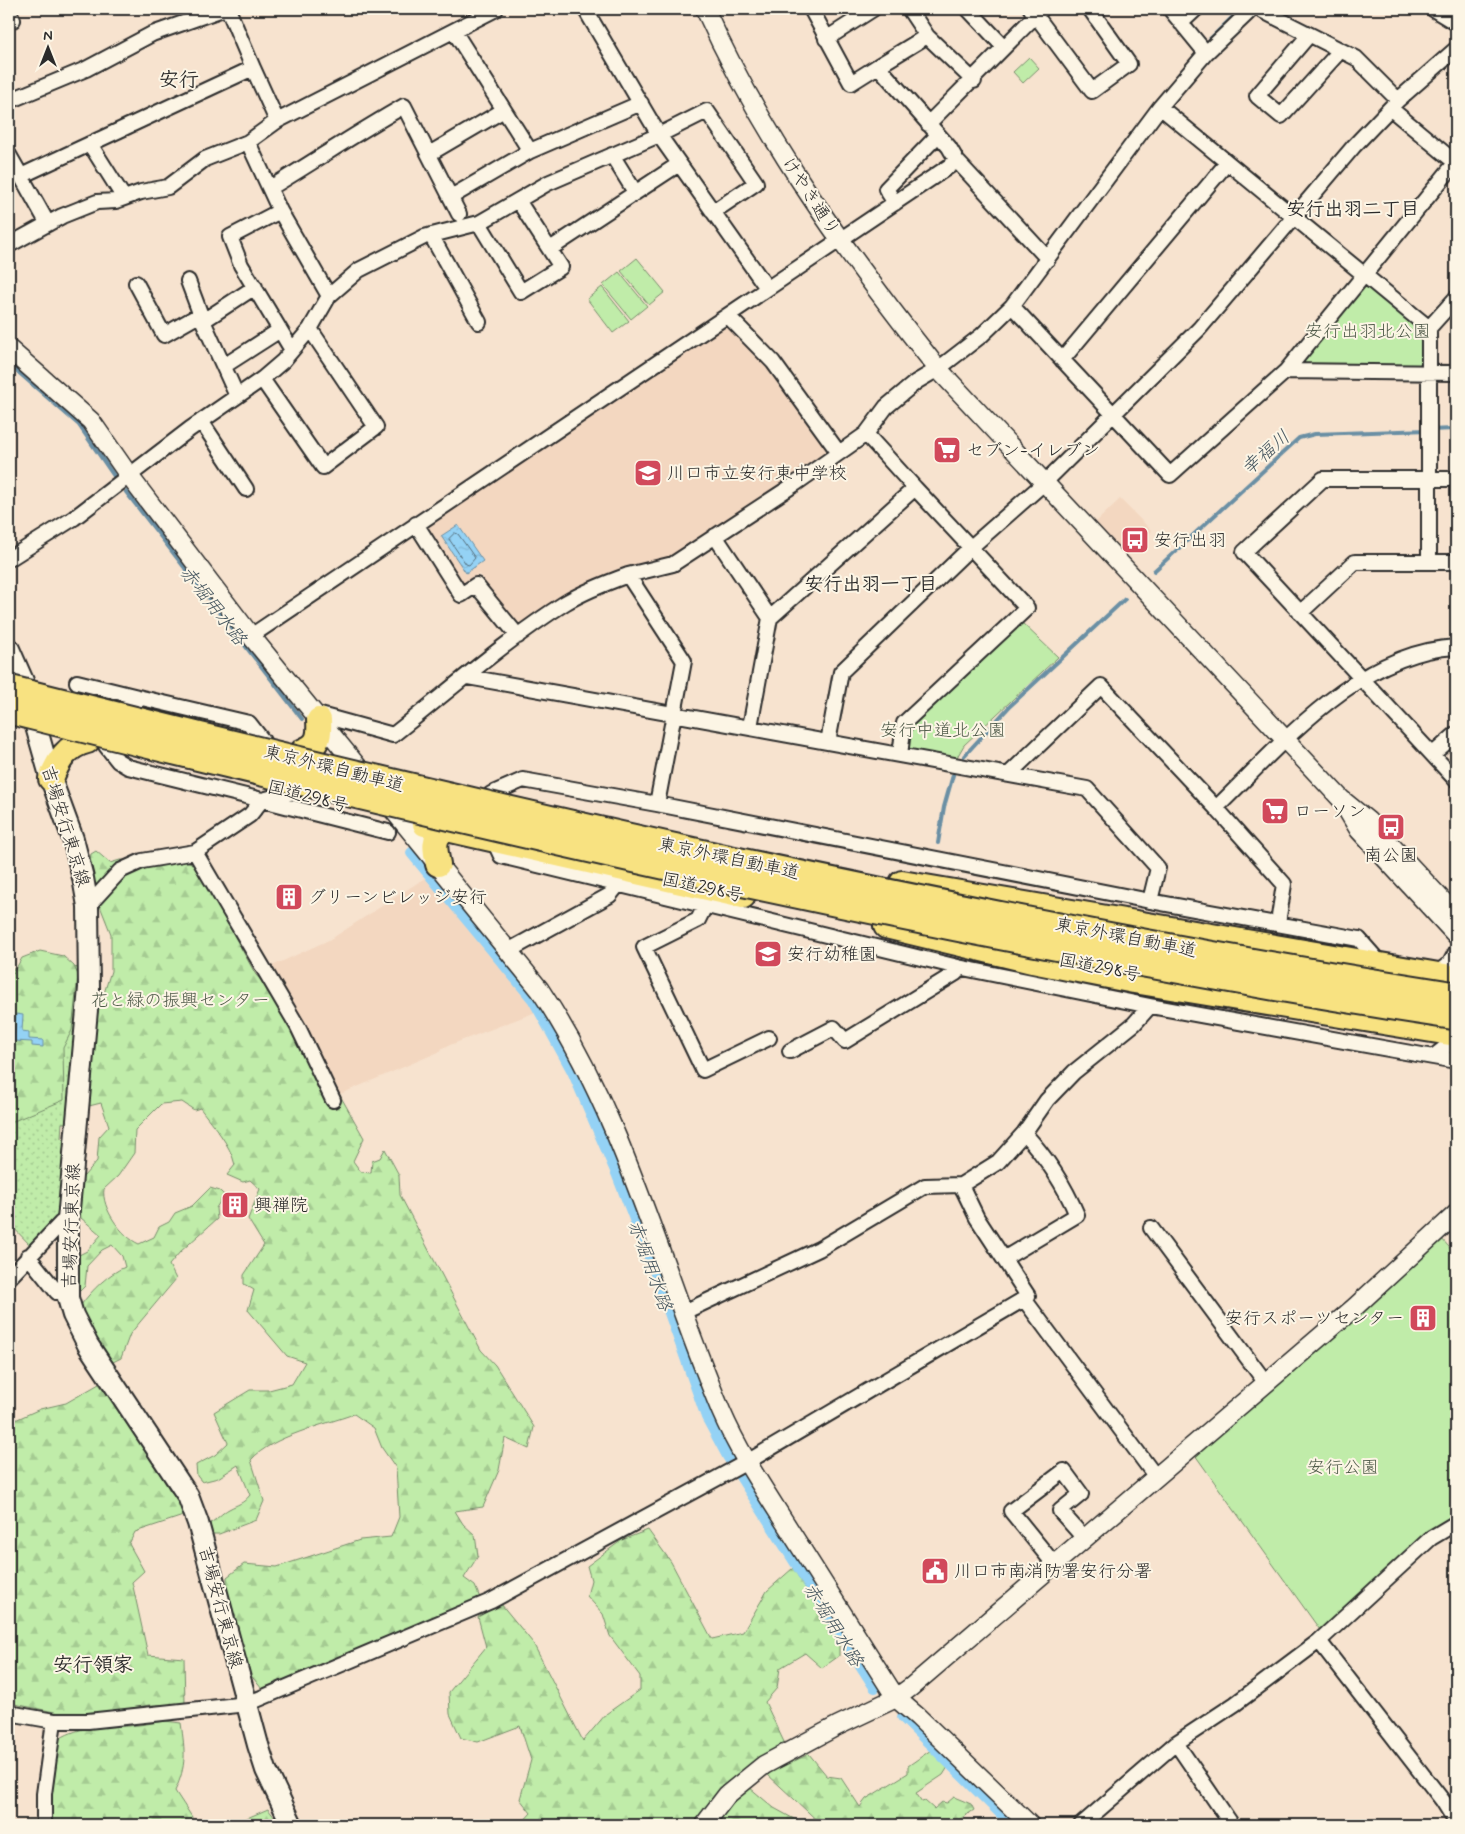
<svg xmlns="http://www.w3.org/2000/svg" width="1465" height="1834" font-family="Mynerve,'Klee One',sans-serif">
	<defs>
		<pattern id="grass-dots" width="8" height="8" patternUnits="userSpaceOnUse" patternTransform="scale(1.25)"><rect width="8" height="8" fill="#c0eca9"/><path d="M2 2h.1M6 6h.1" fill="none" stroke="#a5cb92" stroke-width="1.8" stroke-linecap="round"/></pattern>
		<pattern id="forest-firs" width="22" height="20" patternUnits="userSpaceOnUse" patternTransform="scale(1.25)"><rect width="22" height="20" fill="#c0eca9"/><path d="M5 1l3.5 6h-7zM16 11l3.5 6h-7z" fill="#a5cb92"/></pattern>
		<pattern id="water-ripples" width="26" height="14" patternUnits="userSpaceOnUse" patternTransform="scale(1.25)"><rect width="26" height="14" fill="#94d2f5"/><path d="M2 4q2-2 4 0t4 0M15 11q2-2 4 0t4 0" fill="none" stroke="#80b4d2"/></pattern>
	</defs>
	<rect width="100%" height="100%" fill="#f7e3cf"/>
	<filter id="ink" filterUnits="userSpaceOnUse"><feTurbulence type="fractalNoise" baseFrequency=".02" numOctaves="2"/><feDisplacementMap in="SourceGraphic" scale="10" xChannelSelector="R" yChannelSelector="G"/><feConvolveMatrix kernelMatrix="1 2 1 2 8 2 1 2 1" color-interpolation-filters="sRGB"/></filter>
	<g filter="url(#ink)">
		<!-- built -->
		<path fill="#f3d7c0" d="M721,323L729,324L767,364L830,450L813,464L678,552L518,626L479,574L462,584L422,524Z
			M1120,499L1152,531L1126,556L1094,524Z
			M425,878L513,978L536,1012L442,1048L441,1051L336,1096L270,967L331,939Z"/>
		<!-- grass -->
		<path fill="url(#grass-dots)" stroke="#768c6a" d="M41,964L80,968L68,1123H62L61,1138L66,1142L60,1213L31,1246L9,1223V974L13,969Z"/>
		<!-- forest -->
		<path fill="url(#forest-firs)" stroke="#768c6a" d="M96,851L110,863L120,860L184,861L192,863L201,876L256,975L271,991L302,1047L337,1090L364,1138L353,1161L361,1172L371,1173L372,1161L380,1158L385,1149L399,1175L400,1195L481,1350L495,1365L534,1427L529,1449L505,1438L499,1470L483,1507L455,1511L463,1524L475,1535L478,1556L464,1578L475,1586L480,1598L333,1666L262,1689L249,1673L227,1602V1577L244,1564L277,1567L360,1540L391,1537L399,1517L396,1468L382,1448L374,1428L354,1414C324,1425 272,1436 251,1460L264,1501L256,1520L219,1534H211L209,1524C216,1520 223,1512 229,1509C238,1504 243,1504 250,1495L238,1465L218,1478L202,1482L197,1476L196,1465L215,1455L228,1443L214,1412L250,1390H269L292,1384L305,1362L287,1356L248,1310L254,1290L244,1284V1275L264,1245L248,1219L260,1189L250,1180L243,1182L227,1175L235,1165C230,1143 213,1126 200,1108L194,1110L182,1102L161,1104L135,1130L134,1153L118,1176L104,1189C101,1208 122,1237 139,1244L154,1237L159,1227L169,1222L175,1213L192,1206L210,1188L220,1191L224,1195L216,1208L217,1219L180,1252L169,1265L176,1279L130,1334L121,1358L113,1362L97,1343L95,1334L85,1327L81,1305C92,1290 108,1274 125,1267L122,1256L112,1245L102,1250L87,1266L85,1286L80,1291L72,1287L75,1264L79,1255L87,1251L101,1235L81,1218L77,1184L97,1161L99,1137L109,1126L101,1103L89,1106L95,1022L111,971V934L100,906L90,860L91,854Z
			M40,951L63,956L74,966L78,975L72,1030L63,1048L64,1100L9,1123V975H12L22,958Z
			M99,1384L137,1432L170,1491L179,1499L183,1516L135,1532L129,1544L144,1571L132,1582L148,1655L184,1658L185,1704L149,1705L80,1717L9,1703V1416L13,1421L40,1409L66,1403Z
			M648,1530L671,1562L712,1639L743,1632L767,1591L793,1568L839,1642V1656L822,1668L805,1653L780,1668L777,1688L765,1702L784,1742C762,1756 742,1771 723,1788C712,1798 703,1814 695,1825H508L512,1820L521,1824L531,1813L520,1799L531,1760L520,1726L478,1742L461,1738L450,1714L449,1692L486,1647L478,1617L501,1604L533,1643L583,1741L606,1714L640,1690V1676L610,1636L603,1614L587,1596L591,1580L587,1566L622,1540Z
			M165,1721L181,1723C185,1752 187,1765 175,1791L192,1817V1825H51L46,1811L54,1782L59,1739C81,1725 105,1727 129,1726C141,1725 153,1723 165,1721Z
			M931,1750L948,1767L943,1775L916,1793L922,1802L925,1801L934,1809L942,1802L947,1803L954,1797L971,1804L974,1810L951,1825H822L767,1774L809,1754L827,1776L841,1778L860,1807L866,1799L908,1773V1766Z
			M749,1787L774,1808L805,1825H715L725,1810Z
			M268,1809L275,1818L260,1825H231Z"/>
		<!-- park -->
		<path fill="#c0eca9" stroke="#768c6a" d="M1029,57L1039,68L1023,83L1013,72Z
			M637,258L665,292L649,305L621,271Z
			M619,272L647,306L631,319L603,285Z
			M1368,285L1419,327L1423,339L1424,360L1417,366H1304L1300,358L1359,286Z
			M602,287L629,321L613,333L587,299Z
			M1020,621L1058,657L964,745L956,759L911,751L906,745L910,724Z
			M1441,1238L1456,1255V1516L1435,1529L1320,1630L1195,1455Z"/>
		<!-- water -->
		<path fill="url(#water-ripples)" stroke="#6a8fa4" d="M458,525L483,561L466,573L441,536Z
			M16,1014L23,1015L22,1031L29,1032V1039L43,1040V1047L32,1046V1042L14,1041Z"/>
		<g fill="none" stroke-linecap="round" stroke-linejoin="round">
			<!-- shore -->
			<path stroke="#556e7c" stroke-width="1" d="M455,533L458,534L475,558L469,565L466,564L449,539Z"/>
			<!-- stream -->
			<path stroke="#6a8fa4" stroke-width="4" d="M1210,39L1241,9
				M9,364L79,425L114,476
				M126,492L302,719
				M1154,571L1299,438L1315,434L1456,429
				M964,756L1010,706L1125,599
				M938,843L944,807L953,775"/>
			<!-- canal -->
			<path stroke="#94d2f5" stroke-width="12" d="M412,853L534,1000L573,1071L617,1173L653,1265L707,1417L728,1456L875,1687
				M903,1717L1013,1825"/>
			<defs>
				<path id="minor" d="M228,9L253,68
					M585,9L659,135L767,288
					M811,9L851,83L878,66L949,147L957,161L1048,259
					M909,9L927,36
					M968,9L1003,46
					M1031,9L1092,91L1129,64L1090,9
					M1170,9L1206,53
					M1259,9L1356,58L1398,100
					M1433,9L1456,23
					M9,12L13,20L9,22
					M1181,23L1196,9
					M454,31L530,151
					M1309,35L1257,96L1281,116L1340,51
					M826,39L873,9
					M878,66L927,36L974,81
					M9,101L86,69L152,34L223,9
					M1160,107L1429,328V561
					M1391,109L1456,163
					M928,124L1042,9
					M248,142L280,211L329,296
					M90,144L124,198
					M429,154L504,110
					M9,155L21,176
					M612,155L635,192
					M270,188C315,161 358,132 404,106L459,214
					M451,197L530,151L641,103
					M895,203L886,189L938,135
					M280,211L230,237L241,265L292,350
					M479,223L521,292L561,267L519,202
					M48,224L21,176L253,68L277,121
					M431,235L479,322
					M9,245L62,216L97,202L116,201L141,192L168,187L205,159L248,142L277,121L496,9
					M550,249L679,164
					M188,281L203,321
					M136,283L164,335L201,314
					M1012,306L1170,475L1286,371L1456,162
					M728,316L773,362L839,453
					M1429,328L1456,298
					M1062,360L1227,163
					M224,366L280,330
					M1286,371L1456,373
					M262,379L323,467L376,427L310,329
					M237,396L203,321L255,287
					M201,421L246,489
					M866,434L915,488
					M1456,479H1323L1244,552L1456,780
					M416,524L461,595L476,585L518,636
					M715,536L770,618L750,727
					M9,559L74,518L190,429L262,379L283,361L310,329L329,296L359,270L424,237L479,223L548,183L659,135L707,111L756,183L713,212
					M1300,613L1355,562H1456
					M770,618L915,488L1027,608L904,723L900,755
					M251,636L957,161
					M468,677L1087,789L1158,868L1150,901
					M77,682L142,698
					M127,707L142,698L249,723L263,741
					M313,713L393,735C449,691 506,640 565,603C585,591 606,583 628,575
					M828,742L841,672L970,548L1044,483L1199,329L1354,146L1398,100L1456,49
					M106,746L118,761L128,767L262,800L294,792
					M1433,754L1456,734
					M1009,774L1101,686L1216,808L1284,884L1278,923
					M491,794L523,780L657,804L1150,901L1359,939L1381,964
					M657,804L684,661L628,575L673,564L795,484L866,434L886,407L916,382L938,369L982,335L1012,306L1160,107L1206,53L1252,9
					M1216,808C1282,744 1358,652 1456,647
					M494,841L501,856L958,967L1150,1006L1433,1057L1456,1039
					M195,852L298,1027L333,1100
					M88,906L120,871L142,861L195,852L250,815L262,800L388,832
					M705,906L698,920L644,947L703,1070L769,1038
					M508,951L610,895L618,885
					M1436,974L1450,963L1456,952
					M790,1051L834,1028L845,1041L956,973L958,967
					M1433,1057L1456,1061
					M961,1185L977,1218L1028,1296L1024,1299L1156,1477
					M1151,1228L1266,1383
					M28,1256L57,1292L67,1289
					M1005,1258L1077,1215C1064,1184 1046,1157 1024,1133
					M9,1278L61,1223L68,1220
					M684,1312L819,1249L925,1186L961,1185L998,1162L1024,1133L1047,1100L1074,1072L1134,1024L1150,1006
					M1054,1564L1011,1511L1064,1471L1081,1494L1060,1511L1084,1538
					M1319,1641L1443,1801L1456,1822
					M9,1713L54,1721H88L247,1704L491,1601L747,1462L1024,1299
					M1176,1743L1232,1825
					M44,1825V1794L54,1721
					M1081,1825L1176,1743L1235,1704L1319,1641L1431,1538L1456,1523"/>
				<path id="tertiary" d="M705,9C764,140 849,257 938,369L1341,799L1368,821L1456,915
					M9,349L91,421L130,477L251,636L366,777
					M386,801L540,990C625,1117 662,1271 721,1411C739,1453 765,1491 789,1529C825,1585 860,1642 896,1698L918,1717L1030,1825
					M1346,808L1359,830L1456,935
					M704,1825L727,1795L764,1765L837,1726L896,1698L911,1687L1355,1307L1456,1214"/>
				<path id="secondary" d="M9,649L23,681L51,779L73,839L83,878L88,906L89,988L68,1220V1298L73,1315L88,1345L188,1496L198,1523L258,1745L266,1770L292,1825"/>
				<path id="trunk" d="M303,751C319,745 320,736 319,720
					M51,779C58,760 67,746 87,741
					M425,824L743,896
					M438,864C435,850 432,838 444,829
					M902,883L1456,978
					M886,926L1032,961L1134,981L1456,1034"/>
			</defs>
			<!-- minor casing -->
			<use href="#minor" stroke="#2b2b2b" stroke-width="18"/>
			<!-- tertiary casing -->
			<use href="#tertiary" stroke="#2b2b2b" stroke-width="21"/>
			<!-- secondary casing -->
			<use href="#secondary" stroke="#2b2b2b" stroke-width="24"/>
			<!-- trunk casing -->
			<use href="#trunk" stroke="#2b2b2b" stroke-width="28"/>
			<!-- minor -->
			<use href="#minor" stroke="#fcf5e5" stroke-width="14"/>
			<!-- tertiary -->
			<use href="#tertiary" stroke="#fcf5e5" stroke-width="18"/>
			<!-- secondary -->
			<use href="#secondary" stroke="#fcf5e5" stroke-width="20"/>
			<!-- trunk -->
			<use href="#trunk" stroke="#f8e281" stroke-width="24"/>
			<defs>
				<path id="motorway-bridge" d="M9,688C487,808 969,920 1456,995
					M9,711C487,830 968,942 1456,1017"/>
			</defs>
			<!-- motorway-bridge casing -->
			<use href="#motorway-bridge" stroke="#2b2b2b" stroke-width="29" stroke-linecap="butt"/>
			<!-- motorway-bridge -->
			<use href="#motorway-bridge" stroke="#f8e281" stroke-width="25"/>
		</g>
	</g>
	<!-- icons -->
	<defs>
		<symbol id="supermarket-square" viewBox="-11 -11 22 22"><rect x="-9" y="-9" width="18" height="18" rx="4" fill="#d1495b" stroke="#fcf5e5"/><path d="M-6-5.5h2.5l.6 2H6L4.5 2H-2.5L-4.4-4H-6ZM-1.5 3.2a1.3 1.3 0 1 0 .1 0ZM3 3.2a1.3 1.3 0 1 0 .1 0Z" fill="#fff"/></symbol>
		<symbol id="school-square" viewBox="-11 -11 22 22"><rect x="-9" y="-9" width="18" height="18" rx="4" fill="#d1495b" stroke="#fcf5e5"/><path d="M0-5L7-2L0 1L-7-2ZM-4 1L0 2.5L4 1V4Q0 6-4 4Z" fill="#fff"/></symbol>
		<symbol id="bus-square" viewBox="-11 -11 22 22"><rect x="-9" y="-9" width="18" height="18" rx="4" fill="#d1495b" stroke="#fcf5e5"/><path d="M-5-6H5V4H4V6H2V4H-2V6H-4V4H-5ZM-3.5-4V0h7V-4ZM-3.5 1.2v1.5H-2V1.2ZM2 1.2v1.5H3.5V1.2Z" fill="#fff"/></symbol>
		<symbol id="building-square" viewBox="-11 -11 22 22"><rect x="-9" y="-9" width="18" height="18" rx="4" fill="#d1495b" stroke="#fcf5e5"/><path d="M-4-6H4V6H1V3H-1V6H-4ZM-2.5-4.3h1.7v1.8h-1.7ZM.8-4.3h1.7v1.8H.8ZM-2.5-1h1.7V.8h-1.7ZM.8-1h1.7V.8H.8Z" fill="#fff"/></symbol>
		<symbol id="civic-square" viewBox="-11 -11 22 22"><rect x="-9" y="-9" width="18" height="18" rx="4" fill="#d1495b" stroke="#fcf5e5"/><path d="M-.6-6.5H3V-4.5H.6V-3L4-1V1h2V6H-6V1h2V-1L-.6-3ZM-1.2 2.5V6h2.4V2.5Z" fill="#fff"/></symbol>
	</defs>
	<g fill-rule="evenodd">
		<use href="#supermarket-square" x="931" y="434" width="32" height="32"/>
		<use href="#school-square" x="632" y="457" width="32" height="32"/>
		<use href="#bus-square" x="1119" y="524" width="32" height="32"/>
		<use href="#supermarket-square" x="1259" y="795" width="32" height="32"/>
		<use href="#bus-square" x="1375" y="811" width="32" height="32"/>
		<use href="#building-square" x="273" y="881" width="32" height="32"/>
		<use href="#school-square" x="752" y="938" width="32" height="32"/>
		<use href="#building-square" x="219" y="1189" width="32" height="32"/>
		<use href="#building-square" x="1407" y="1302" width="32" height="32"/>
		<use href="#civic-square" x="919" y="1555" width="32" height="32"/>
	</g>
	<g text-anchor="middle" stroke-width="4" stroke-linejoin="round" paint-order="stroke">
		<!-- street labels -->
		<g font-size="18" fill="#2b2b2b" stroke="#fcf5e5">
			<text transform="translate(811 196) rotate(57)" y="6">けやき通り</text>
			<text transform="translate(334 768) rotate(14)" y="6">東京外環自動車道</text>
			<text transform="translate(308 796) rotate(14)" y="6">国道298号</text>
			<text transform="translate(66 826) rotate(73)" y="6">吉場安行東京線</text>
			<text transform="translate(729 858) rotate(12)" y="6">東京外環自動車道</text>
			<text transform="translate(703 887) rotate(12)" y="6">国道298号</text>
			<text transform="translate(1126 937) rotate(11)" y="6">東京外環自動車道</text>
			<text transform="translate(1100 967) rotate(11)" y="6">国道298号</text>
			<text transform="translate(71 1226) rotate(-88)" y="6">吉場安行東京線</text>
			<text transform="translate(221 1607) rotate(75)" y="6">吉場安行東京線</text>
		</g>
		<!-- park labels -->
		<g font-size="18" fill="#505b4a" stroke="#fcf5e5">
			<text x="1368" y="337">安行出羽北公園</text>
			<text x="943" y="736">安行中道北公園</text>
			<text x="180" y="1006">花と緑の振興センター</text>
			<text x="1343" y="1473">安行公園</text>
		</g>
		<!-- poi labels -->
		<g font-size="18" fill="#2b2b2b" stroke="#fcf5e5" text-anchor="start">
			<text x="966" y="456">セブン-イレブン</text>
			<text x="667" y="479">川口市立安行東中学校</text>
			<text x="1154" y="546">安行出羽</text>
			<text x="1294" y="817">ローソン</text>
			<text x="1391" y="861" text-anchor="middle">南公園</text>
			<text x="308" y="903">グリーンビレッジ安行</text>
			<text x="787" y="960">安行幼稚園</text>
			<text x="254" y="1211">興禅院</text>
			<text x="1404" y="1324" text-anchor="end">安行スポーツセンター</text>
			<text x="954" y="1577">川口市南消防署安行分署</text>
		</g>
		<!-- neighbourhood labels -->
		<g font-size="19" font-weight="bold" fill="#2b2b2b" stroke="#fcf5e5">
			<text x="1353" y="215">安行出羽二丁目</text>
			<text x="871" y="590">安行出羽一丁目</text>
		</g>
		<!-- water labels -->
		<g font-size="19" font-style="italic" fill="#45555e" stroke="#fcf5e5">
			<text transform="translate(1265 452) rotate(-41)" y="7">幸福川</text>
			<text transform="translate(214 605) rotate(52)" y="7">赤堀用水路</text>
			<text transform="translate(651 1265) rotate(70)" y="7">赤堀用水路</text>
			<text transform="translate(834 1624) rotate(58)" y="7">赤堀用水路</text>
		</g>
		<!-- quarter labels -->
		<g font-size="20" font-weight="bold" fill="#2b2b2b" stroke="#fcf5e5">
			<text x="179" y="86">安行</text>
			<text x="93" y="1671">安行領家</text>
		</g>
	</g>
	<!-- margin -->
	<rect width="1465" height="1834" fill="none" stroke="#fcf5e5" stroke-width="30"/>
	<rect x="15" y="15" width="1435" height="1804" fill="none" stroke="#2b2b2b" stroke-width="2" filter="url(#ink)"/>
	<!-- north arrow -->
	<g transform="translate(48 48)" stroke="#fcf5e5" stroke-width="4" paint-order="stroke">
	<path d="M0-4L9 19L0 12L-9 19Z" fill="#2b2b2b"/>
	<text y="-8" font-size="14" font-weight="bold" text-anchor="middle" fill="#2b2b2b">N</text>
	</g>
</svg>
